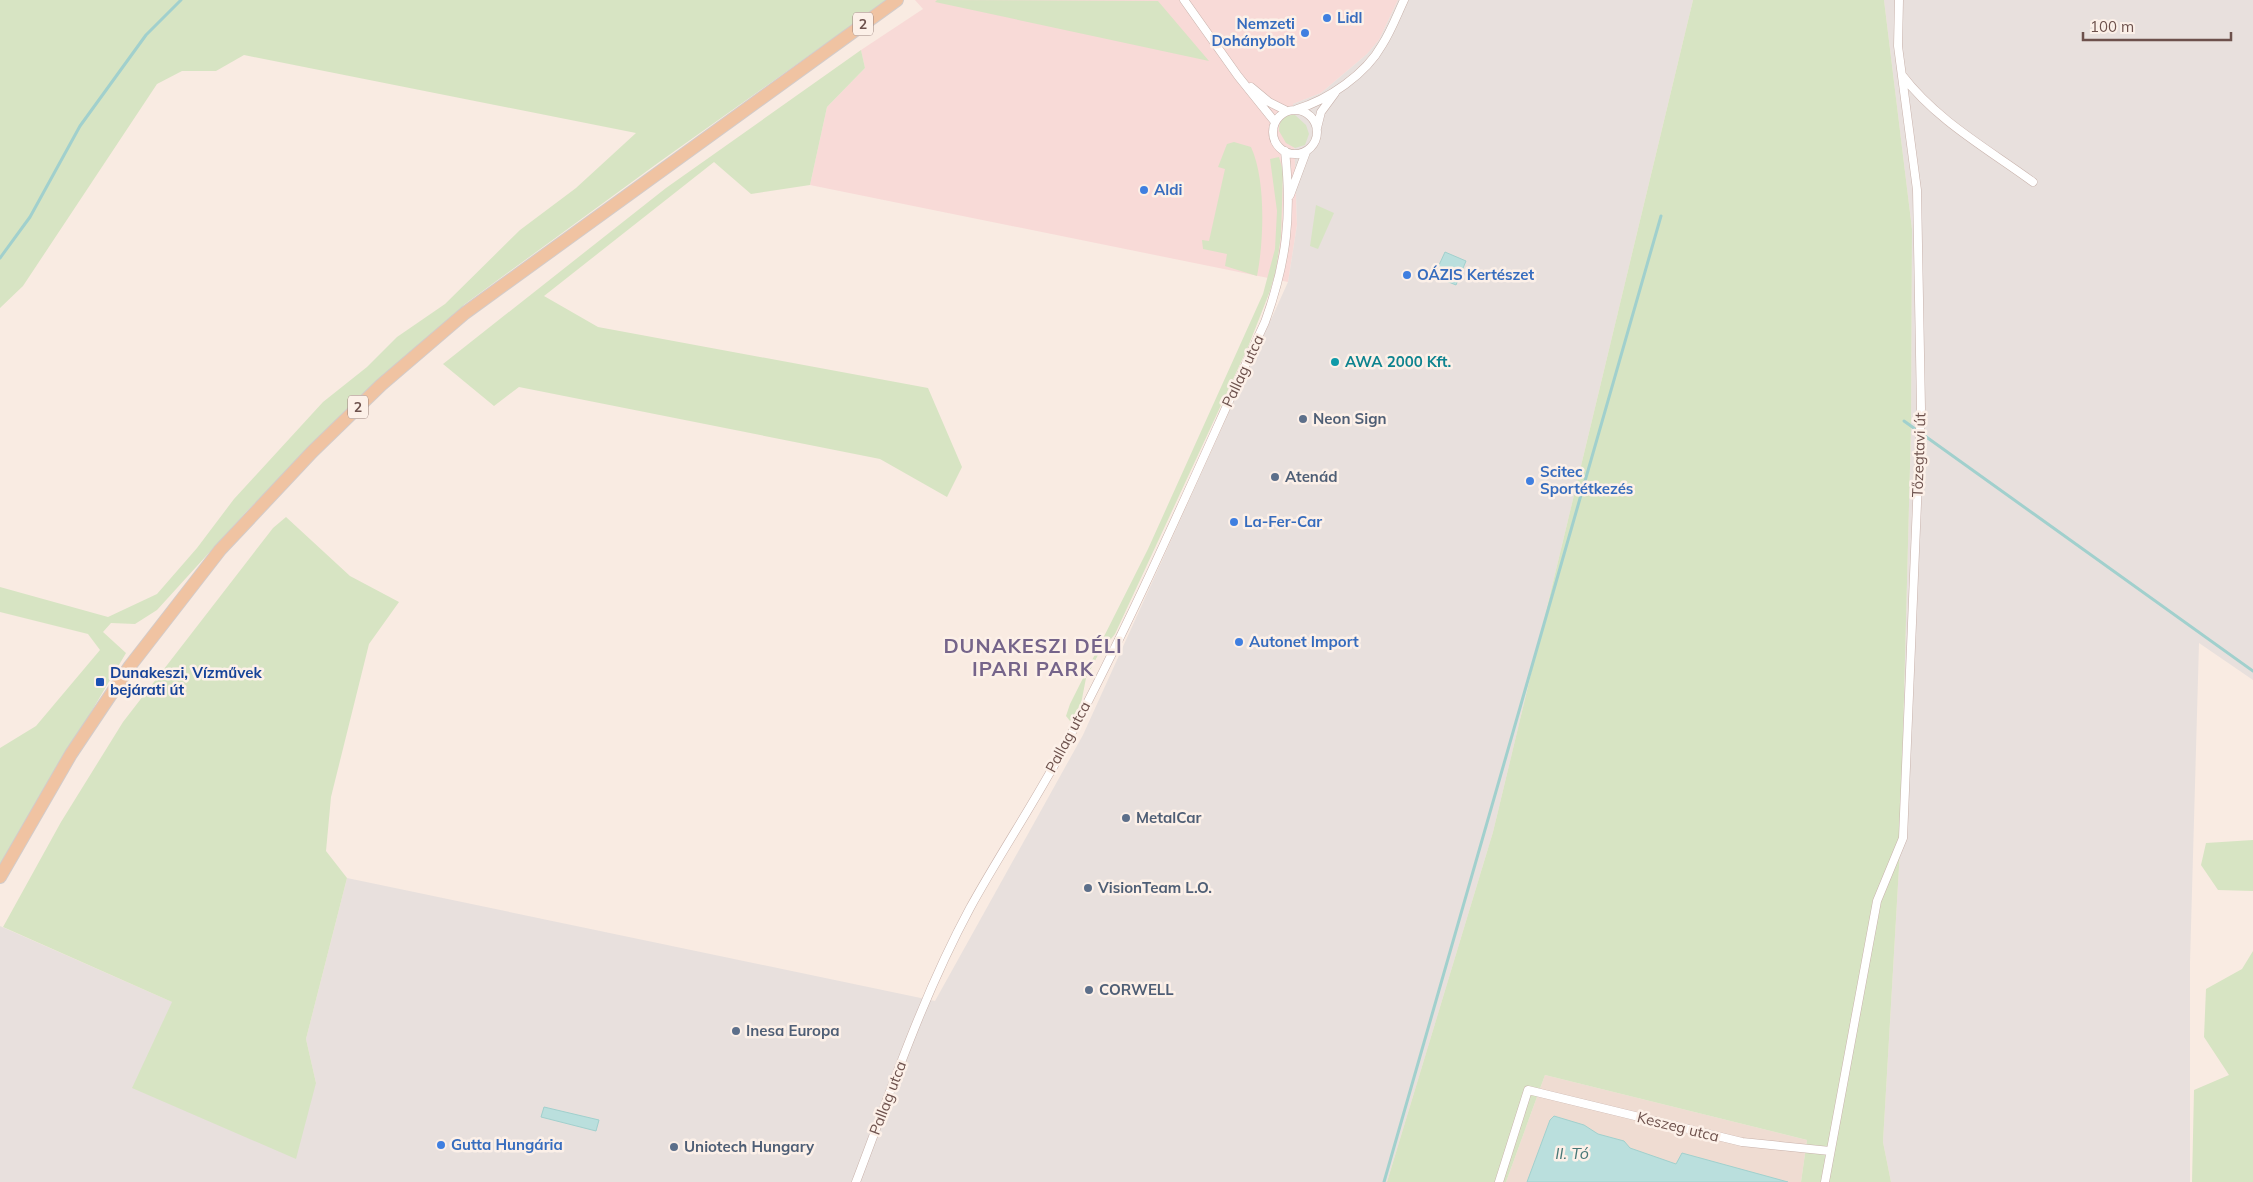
<svg xmlns="http://www.w3.org/2000/svg" width="2253" height="1182" font-family="Mulish,sans-serif">
	<rect width="100%" height="100%" fill="#f9ebe2"/>
	<!-- residential -->
	<path fill="#efdcd2" d="M1545,1075L1807,1140L1801,1182H1506Z"/>
	<!-- commercial -->
	<path fill="#f8dad7" d="M915,0H1398L1379,40L1367,54L1321,93L1293,104L1297,225L1288,282L810,185L827,107L865,68L861,50L923,9Z"/>
	<!-- industrial -->
	<path fill="#e8e0dd" d="M1398,0H1693L1493,832L1387,1182H0V926L172,1002L316,1083L306,1039L347,878L935,1001L1083,735L1288,282L1297,225L1293,104L1321,93L1367,54L1379,40Z
		M1884,0H2253V680L2199,643L2190,962V1182H1891L1883,1142L1900,850L1911,429L1912,229Z"/>
	<!-- green -->
	<path fill="#d7e4c3" d="M0,0H887L662,160L465,304L310,447L247,511L157,610L135,624L111,623L103,632L126,653L0,866V748L36,726L100,650L88,634L0,612V587L108,617L157,594L197,548L234,499L323,402L367,367L397,337L445,304L520,230L576,188L636,133L244,55L216,71H182L157,84L23,286L0,308Z
		M937,0L1158,1L1209,61L935,2Z
		M1693,0H1884L1912,229L1911,429L1900,850L1883,1142L1891,1182H1801L1807,1140L1545,1075L1506,1182H1387L1493,832Z
		M861,50L865,68L827,107L810,185L751,194L714,162L544,296L598,327L928,388L962,467L947,497L880,459L519,387L494,406L443,364L666,188Z
		M1295,115L1306,125L1309,134L1305,145L1295,148L1286,143L1279,131C1279,120 1284,114 1295,115Z
		M1234,142L1251,147C1266,179 1264,241 1257,276L1225,266L1227,254L1203,249L1202,240L1209,241L1225,169L1218,167L1227,144Z
		M1279,157L1283,171L1281,236L1276,270L1270,291L1248,347L1115,634L1098,655L1086,678L1081,704L1070,721L1066,716L1070,704L1148,549L1263,294L1275,249L1277,211L1270,159Z
		M1316,205L1334,213L1318,249L1310,246Z
		M286,517L350,576L399,602L369,644L331,797L326,851L347,878L306,1039L316,1083L296,1159L132,1088L172,1002L3,927L61,822L123,722L273,528Z
		M2253,840V891L2218,890L2201,865L2206,843Z
		M2253,951V1182H2192L2194,1090L2229,1075L2204,1037L2206,989L2242,969Z"/>
	<!-- water -->
	<path fill="#badfdd" stroke="#a1d0cd" d="M1445,252L1466,261L1456,285L1434,276Z
		M544,1107L599,1120L596,1131L541,1117Z
		M1554,1116L1584,1125L1598,1134L1624,1141L1630,1148L1676,1164L1682,1153L1788,1182H1527L1550,1120Z"/>
	<g fill="none" stroke-linecap="round" stroke-linejoin="round">
		<!-- stream -->
		<path stroke="#a1d0cd" stroke-width="3" d="M0,258L30,217L80,126L146,35L181,0
			M1904,421L2253,671
			M1384,1182L1661,216"/>
		<defs>
			<path id="street" d="M1184,0L1238,76L1275,122
				M1902,75C1936,120 1988,149 2033,182
				M1251,87L1269,102L1285,110
				M1297,109C1328,100 1366,74 1382,45C1391,31 1397,15 1404,0
				M1273 132a22 22 0 1 1 44 0a22 22 0 1 1-44 0Z
				M1317,128L1321,112L1335,93
				M1290,195L1306,152
				M856,1182C891,1090 923,995 970,908C1002,850 1039,796 1069,738C1141,602 1201,461 1265,322C1287,261 1292,215 1285,151
				M1499,1182L1528,1090L1742,1142L1830,1151
				M1825,1182L1877,901L1903,838L1921,408L1917,190L1898,46L1899,0"/>
			<path id="primary" d="M0,877L71,754L130,666L220,550L312,452L381,385L465,313L897,0"/>
		</defs>
		<!-- street casing -->
		<use href="#street" stroke="#c8b2ab" stroke-width="9"/>
		<!-- primary casing -->
		<use href="#primary" stroke="#d3cbc9" stroke-width="14"/>
		<!-- street -->
		<use href="#street" stroke="#fff" stroke-width="8"/>
		<!-- primary -->
		<use href="#primary" stroke="#f0c3a2" stroke-width="12"/>
	</g>
	<!-- markers -->
	<g fill="#3f7fe0" stroke="#fcf0e8" stroke-width="2">
		<circle cx="1327" cy="18" r="5"/>
		<circle cx="1305" cy="33" r="5"/>
		<circle cx="1144" cy="190" r="5"/>
		<circle cx="1407" cy="275" r="5"/>
		<circle cx="1530" cy="481" r="5"/>
		<circle cx="1234" cy="522" r="5"/>
		<circle cx="1239" cy="642" r="5"/>
		<circle cx="441" cy="1145" r="5"/>
	</g>
	<circle fill="#0f9aa8" stroke="#fcf0e8" stroke-width="2" cx="1335" cy="362" r="5"/>
	<g fill="#5c6f8a" stroke="#fcf0e8" stroke-width="2">
		<circle cx="1303" cy="419" r="5"/>
		<circle cx="1275" cy="477" r="5"/>
		<circle cx="1126" cy="818" r="5"/>
		<circle cx="1088" cy="888" r="5"/>
		<circle cx="1089" cy="990" r="5"/>
		<circle cx="736" cy="1031" r="5"/>
		<circle cx="674" cy="1147" r="5"/>
	</g>
	<rect fill="#1a4fb4" stroke="#fcf0e8" stroke-width="2" x="95" y="677" width="10" height="10" rx="2.5"/>
	<g text-anchor="middle" stroke-width="5" stroke-linejoin="round" paint-order="stroke">
		<!-- shield labels -->
		<g fill="#fcf0e8" stroke="#98817b" stroke-width="1">
			<rect x="853" y="12.5" width="20" height="23" rx="4"/>
			<rect x="348" y="395.5" width="20" height="23" rx="4"/>
		</g>
		<g font-size="14" font-weight="bold" fill="#6d514c">
			<text x="863" y="29">2</text>
			<text x="358" y="412">2</text>
		</g>
		<!-- shop labels -->
		<g font-size="15" font-weight="bold" fill="#366cbe" stroke="#fcf0e8" text-anchor="start">
			<text x="1337" y="23">Lidl</text>
			<text x="1295" y="29" text-anchor="end">Nemzeti<tspan x="1295" dy="17">Dohánybolt</tspan></text>
			<text x="1154" y="195">Aldi</text>
			<text x="1417" y="280">OÁZIS Kertészet</text>
			<text x="1540" y="477">Scitec<tspan x="1540" dy="17">Sportétkezés</tspan></text>
			<text x="1244" y="527">La-Fer-Car</text>
			<text x="1249" y="647">Autonet Import</text>
			<text x="451" y="1150">Gutta Hungária</text>
		</g>
		<!-- culture labels -->
		<g font-size="15" font-weight="bold" fill="#0d838f" stroke="#fcf0e8" text-anchor="start">
			<text x="1345" y="367">AWA 2000 Kft.</text>
		</g>
		<!-- street labels -->
		<g font-size="15" fill="#6d514c" stroke="#fcf0e8">
			<text transform="translate(1243 371) rotate(-65)" y="5">Pallag utca</text>
			<text transform="translate(1919 455) rotate(-88)" y="5">Tőzegtavi út</text>
			<text transform="translate(1068 737) rotate(-62)" y="5">Pallag utca</text>
			<text transform="translate(888 1098) rotate(-69)" y="5">Pallag utca</text>
			<text transform="translate(1678 1127) rotate(14)" y="5">Keszeg utca</text>
		</g>
		<!-- service labels -->
		<g font-size="15" font-weight="bold" fill="#4e5e75" stroke="#fcf0e8" text-anchor="start">
			<text x="1313" y="424">Neon Sign</text>
			<text x="1285" y="482">Atenád</text>
			<text x="1136" y="823">MetalCar</text>
			<text x="1098" y="893">VisionTeam L.O.</text>
			<text x="1099" y="995">CORWELL</text>
			<text x="746" y="1036">Inesa Europa</text>
			<text x="684" y="1152">Uniotech Hungary</text>
		</g>
		<!-- transit labels -->
		<g font-size="15" font-weight="bold" fill="#164399" stroke="#fcf0e8" text-anchor="start">
			<text x="110" y="678">Dunakeszi, Vízművek<tspan x="110" dy="17">bejárati út</tspan></text>
		</g>
		<!-- water labels -->
		<g font-size="16" font-style="italic" fill="#467776" stroke="#fcf0e8">
			<text x="1572" y="1159">II. Tó</text>
		</g>
		<!-- district labels -->
		<g font-size="20" font-weight="bold" letter-spacing="1" fill="#75648a" stroke="#fcf0e8">
			<text x="1033" y="653">DUNAKESZI DÉLI<tspan x="1033" dy="23">IPARI PARK</tspan></text>
		</g>
	</g>
	<!-- scale -->
	<path d="M2083 32v8h148v-8" fill="none" stroke="#6d514c" stroke-width="2.5"/>
	<text x="2090" y="32" font-size="15" fill="#6d514c" stroke="#fcf0e8" stroke-width="4" paint-order="stroke">100 m</text>
</svg>
